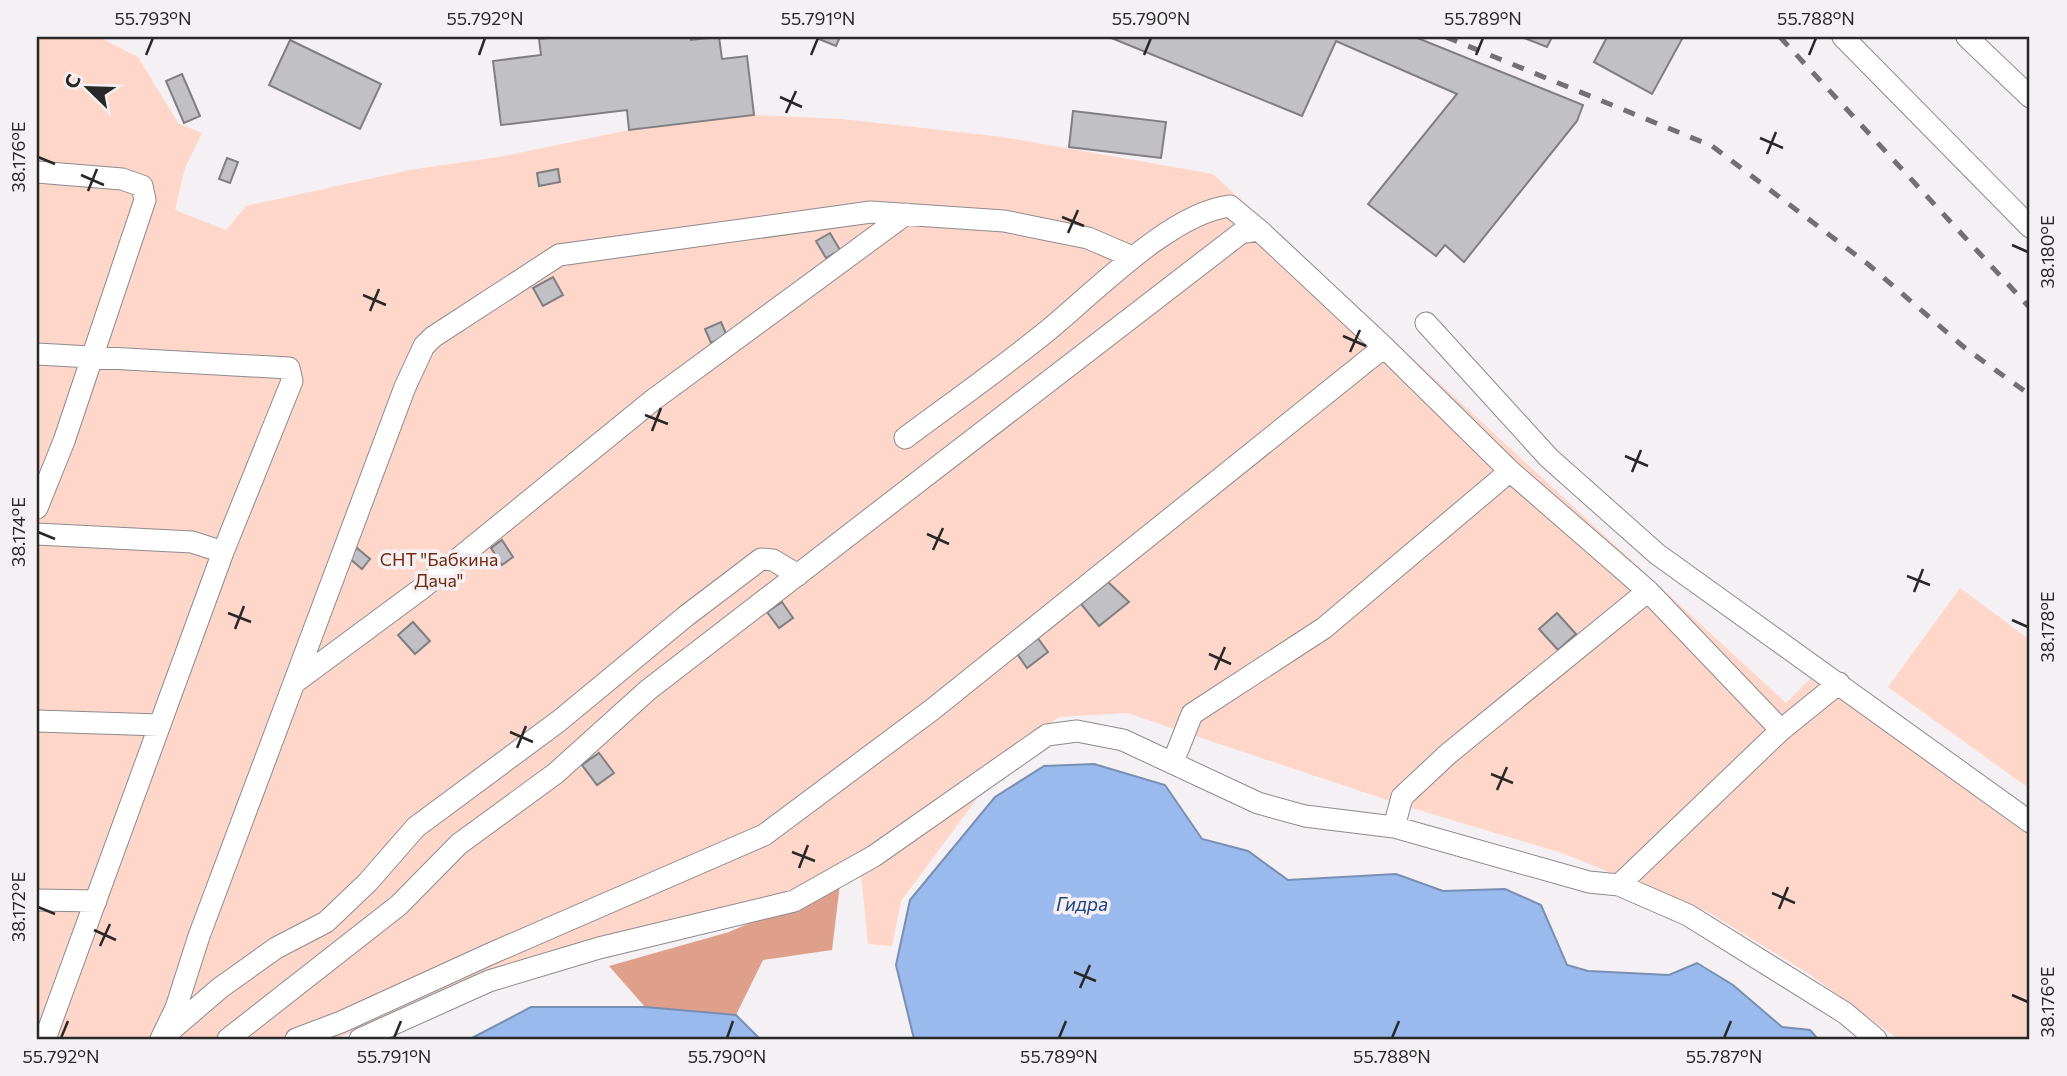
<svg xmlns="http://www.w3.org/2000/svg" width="2067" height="1076" font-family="Commissioner,sans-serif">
	<rect width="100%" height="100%" fill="#f4f0f4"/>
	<!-- green -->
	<path fill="#fed7ca" d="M37,37H99L138,57L178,123L202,133L185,168L175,210L226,230L246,206L410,170L504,156L629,130L754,115L842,119L1003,137L1213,174L1786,703L1814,675L2030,832V1039H1898L1809,974L1708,912L1562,853L1399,804L1127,713L1059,717L854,861L763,903L540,954L335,1039H37Z
		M1960,588L2030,640V789L1888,687Z
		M984,789L901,901L892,946L868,944L861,874Z"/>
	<!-- forest -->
	<path fill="#dfa08b" d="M840,884L832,950L763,960L736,1015L645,1007L609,966L729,932Z"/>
	<!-- water -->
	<path fill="#9ab9ec" stroke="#788eb2" stroke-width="2" d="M1094,764L1165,785L1202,839L1248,851L1288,880L1396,874L1443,891L1505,889L1541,905L1567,965L1588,971L1669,975L1697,963L1733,985L1782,1027L1810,1030L1818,1039H914L896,965L910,900L995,797L1044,766Z
		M531,1007H645L736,1015L760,1039H470Z"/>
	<!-- building -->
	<path fill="#c1c0c4" stroke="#7f7e82" stroke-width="2" d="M557,37H691V40L719,37L722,59L747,56L754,115L629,130L627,110L501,125L493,61L541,55L539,39Z
		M814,37H840L836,46Z
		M1109,37H1415L1583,105L1577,121L1464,262L1445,245L1436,256L1368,204L1457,94L1336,41L1302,116Z
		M1522,37H1552L1547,47Z
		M1607,37H1678L1682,39L1652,94L1594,62Z
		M290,40L381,84L360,129L269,85Z
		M182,74L200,116L184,123L166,81Z
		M1073,111L1166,122L1161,158L1069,147Z
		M227,158L238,162L230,183L219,179Z
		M558,169L560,182L539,186L537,173Z
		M830,233L840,250L826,258L816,241Z
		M553,277L563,295L543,306L533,288Z
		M721,322L727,336L711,343L705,329Z
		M502,540L513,557L502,565L491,548Z
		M357,548L370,559L362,569L349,558Z
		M1108,582L1129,602L1099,626L1081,604Z
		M782,602L793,618L779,628L767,612Z
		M1557,613L1576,634L1558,650L1539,629Z
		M413,622L430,641L415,654L398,635Z
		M1037,637L1048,652L1027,668L1013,648Z
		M599,753L614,773L597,785L582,765Z"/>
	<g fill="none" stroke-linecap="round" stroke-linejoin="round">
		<defs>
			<path id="minor" d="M1843,37L2030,227
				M1967,37L2030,97
				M37,172L122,179L142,186L145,200L64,441L37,508
				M1426,323L1549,458L1657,554L2030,822
				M37,354L289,368L292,381L223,552L45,1039
				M905,438C952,403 1000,369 1046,332C1094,293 1170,213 1230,206L1259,230
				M37,534L192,542L223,552
				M294,683L421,589L653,400L906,214
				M37,721L160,725
				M1173,762L1192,714L1324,628L1510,471
				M1394,827L1402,797L1448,754L1648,591
				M1619,885L1781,730L1839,683
				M37,900L96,901
				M170,1031L220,988L276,948L326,922L368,882L416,827L559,721L686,616L761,559L773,560L798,575
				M161,1039L176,1008L199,936L405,387L424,346L433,337L559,255L871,212L1004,221L1088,238L1132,257
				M228,1039L399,905L459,844L556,773L648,690L1241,233L1259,230L1384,347L1510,471L1648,591L1781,730
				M296,1039L341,1022L490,954L764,835L933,709L1384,347
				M360,1039L489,981L599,948L794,901L874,856L1047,735L1077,731L1123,740L1258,803L1305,816L1394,827L1589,882L1619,885L1688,915L1845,1013L1876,1039"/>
		</defs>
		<!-- minor casing -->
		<use href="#minor" stroke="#8d8a8d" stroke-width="23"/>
		<!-- minor -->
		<use href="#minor" stroke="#fff" stroke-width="21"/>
		<!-- rail -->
		<path stroke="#727072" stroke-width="5" stroke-dasharray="12 12" stroke-linecap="butt" d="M1446,37L1712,146L1869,265L1965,348L2030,395
			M1780,37L2030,308"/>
	</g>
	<!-- ticks -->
	<path fill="none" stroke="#292829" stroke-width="2.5" d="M146,55L153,38M479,55L485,38M811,55L818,38M1144,55L1151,38M1476,55L1483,38M1809,55L1816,38M780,97L802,107M786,113L796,91M1760,138L1783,148M1767,154L1776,132M38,157L55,164M81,175L104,185M88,191L97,169M1062,217L1084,226M1068,233L1078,210M2012,245L2028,252M363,295L386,305M370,311L379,289M1343,336L1366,346M1350,352L1360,330M645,415L668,424M652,431L661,408M1625,456L1648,466M1632,472L1641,450M38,532L55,539M927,534L949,544M933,550L943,528M1907,576L1930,585M1914,592L1923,569M228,613L251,622M2012,620L2028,627M235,629L244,606M1209,654L1231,664M1215,670L1225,647M510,732L533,742M517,748L526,726M1491,774L1513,783M1497,790L1507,767M792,852L815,861M799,868L808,845M1772,893L1795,903M38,907L55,914M1779,909L1788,887M94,930L116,940M100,946L110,924M1074,972L1096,981M1080,988L1090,965M2012,995L2028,1002M61,1038L68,1021M394,1038L401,1021M727,1038L733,1021M1059,1038L1066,1021M1392,1038L1399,1021M1724,1038L1731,1021"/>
	<g text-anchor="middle" stroke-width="7" stroke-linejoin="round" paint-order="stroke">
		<!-- park labels -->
		<g font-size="18" fill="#73290d" stroke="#f4f0f4">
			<text x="439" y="566">СНТ "Бабкина<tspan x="439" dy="21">Дача"</tspan></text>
		</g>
		<!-- water labels -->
		<g font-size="19" font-style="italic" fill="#204480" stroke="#f4f0f4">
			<text x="1082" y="911">Гидра</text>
		</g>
	</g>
	<!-- border -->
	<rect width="2067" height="1076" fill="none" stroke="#f4f0f4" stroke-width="77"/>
	<!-- north arrow -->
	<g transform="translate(88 88) rotate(293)" stroke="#f4f0f4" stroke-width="5" paint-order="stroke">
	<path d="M0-5L12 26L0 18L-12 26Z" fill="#292829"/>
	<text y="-10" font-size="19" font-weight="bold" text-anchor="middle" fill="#292829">С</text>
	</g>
	<rect x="38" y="38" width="1990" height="1000" fill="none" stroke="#292829" stroke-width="2.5"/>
	<g font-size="18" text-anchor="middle" fill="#292829">
		<text x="153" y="25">55.793°N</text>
		<text x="485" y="25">55.792°N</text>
		<text x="818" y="25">55.791°N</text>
		<text x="1151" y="25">55.790°N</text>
		<text x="1483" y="25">55.789°N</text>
		<text x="1816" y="25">55.788°N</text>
		<text transform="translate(19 157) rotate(-90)" y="6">38.176°E</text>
		<text transform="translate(2048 252) rotate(-90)" y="6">38.180°E</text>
		<text transform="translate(19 532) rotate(-90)" y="6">38.174°E</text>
		<text transform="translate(2048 627) rotate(-90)" y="6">38.178°E</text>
		<text transform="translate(19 907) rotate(-90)" y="6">38.172°E</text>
		<text transform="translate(2048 1002) rotate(-90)" y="6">38.176°E</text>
		<text x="61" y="1063">55.792°N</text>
		<text x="394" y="1063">55.791°N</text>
		<text x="727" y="1063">55.790°N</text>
		<text x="1059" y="1063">55.789°N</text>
		<text x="1392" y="1063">55.788°N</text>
		<text x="1724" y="1063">55.787°N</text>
	</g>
</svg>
